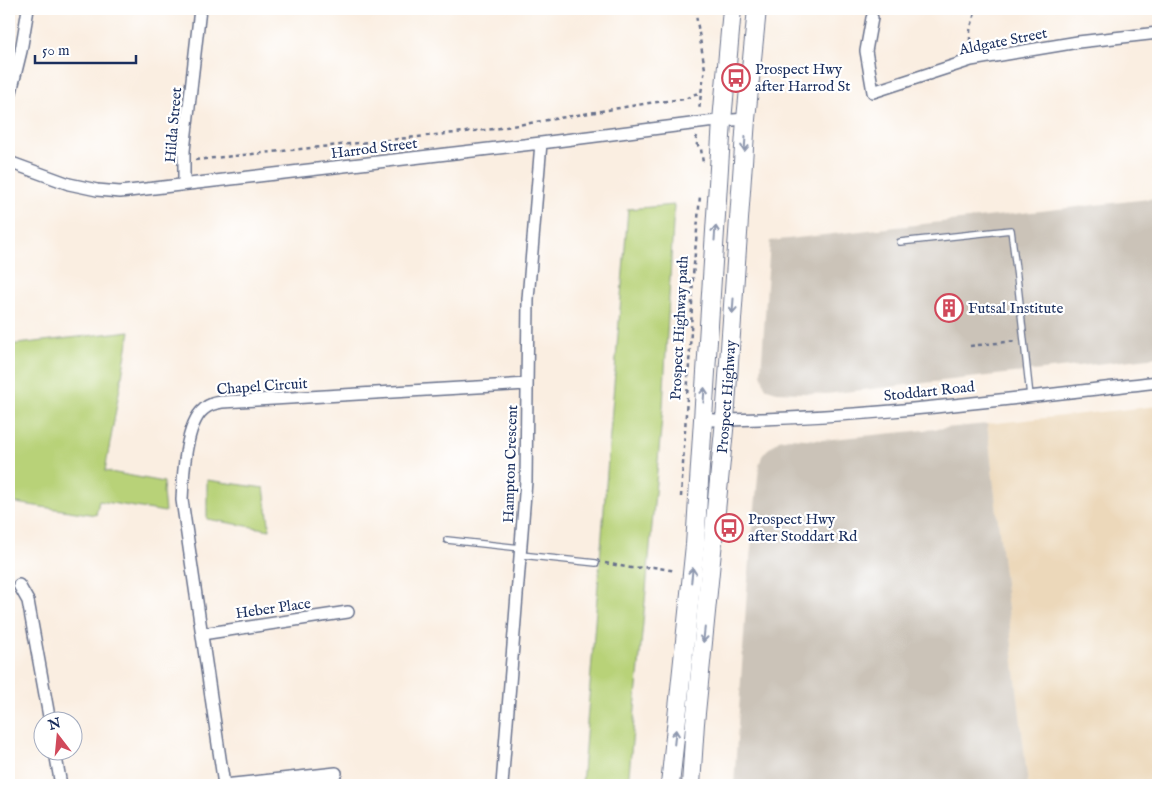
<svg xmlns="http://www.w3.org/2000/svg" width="1167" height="794" font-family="'IM FELL English',serif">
	<rect width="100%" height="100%" fill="#fff"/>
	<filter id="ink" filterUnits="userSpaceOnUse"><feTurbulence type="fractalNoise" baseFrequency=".02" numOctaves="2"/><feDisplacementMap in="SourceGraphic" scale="10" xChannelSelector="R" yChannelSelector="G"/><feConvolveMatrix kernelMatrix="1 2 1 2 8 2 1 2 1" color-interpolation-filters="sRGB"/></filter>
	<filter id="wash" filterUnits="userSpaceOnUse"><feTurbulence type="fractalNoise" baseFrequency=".0096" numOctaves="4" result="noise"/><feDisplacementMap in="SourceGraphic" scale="20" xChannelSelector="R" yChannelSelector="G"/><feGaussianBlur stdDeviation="1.12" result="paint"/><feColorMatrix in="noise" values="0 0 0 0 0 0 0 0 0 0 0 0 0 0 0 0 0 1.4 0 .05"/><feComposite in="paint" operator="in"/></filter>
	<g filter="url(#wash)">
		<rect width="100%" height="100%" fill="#faeee1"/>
		<!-- built -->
		<path fill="#ecd8ba" d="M1158,406V785H1028L987,424Z"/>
		<!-- industrial -->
		<path fill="#cbc3b8" d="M1158,198V357L826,394L777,392L767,389L764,384L761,373L770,241Z
			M987,424L1028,785H734L747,590L759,466L762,456L767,450L779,440L789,438L822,440Z"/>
		<!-- green -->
		<path fill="#b8d278" stroke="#6a806b" d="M674,205L663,407L628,785H582L628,209Z
			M130,331L105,471L164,482L163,492L165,512L99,501L96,515L9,502V345Z
			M207,480L264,488L270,530L207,519Z"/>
	</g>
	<g filter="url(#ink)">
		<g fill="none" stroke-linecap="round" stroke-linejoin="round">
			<defs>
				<path id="lane" d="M900,242L1011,230L1017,277L1030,396
					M447,540L521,548
					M521,555L596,563"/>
				<path id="street" d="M872,18L866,51L873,92L971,60L1078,42L1158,33
					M9,100L21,51L28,9
					M9,162L69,184L97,190L120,192L541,143L707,122L746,119
					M184,184V151L200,9
					M702,420C855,420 1007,399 1158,382
					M19,585L28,601L50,722
					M202,634L348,612
					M55,752L61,785
					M336,773L224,785L182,500C183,477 185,424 204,409C209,404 215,403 222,402L527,384
					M502,785L526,481L528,299L541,143"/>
				<g id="primary">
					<path d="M670,785L695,545L722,121L732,9"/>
					<path id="s1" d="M691,785L695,723L725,420L746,119L757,9"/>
				</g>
			</defs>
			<!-- lane casing -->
			<use href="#lane" stroke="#69728c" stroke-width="8"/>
			<!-- street casing -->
			<use href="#street" stroke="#69728c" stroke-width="14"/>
			<!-- primary casing -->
			<use href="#primary" stroke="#69728c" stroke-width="20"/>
			<!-- path -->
			<path stroke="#69728c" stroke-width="2.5" stroke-dasharray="4 4" stroke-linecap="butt" d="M695,9L705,69L701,93L699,111
				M970,49V31L976,9
				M697,136L695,142L701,149L703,163
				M195,160L494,129L649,103L685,99L695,94L701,93
				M970,346L1015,341
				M681,497L691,331L693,276L700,196
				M605,563L631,568L653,567L676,571"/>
			<!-- lane -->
			<use href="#lane" stroke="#fff" stroke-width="5.5"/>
			<!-- street -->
			<use href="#street" stroke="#fff" stroke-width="11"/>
			<!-- primary -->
			<use href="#primary" stroke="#fff" stroke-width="18"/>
		</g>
		<!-- one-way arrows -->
		<defs><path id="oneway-shaft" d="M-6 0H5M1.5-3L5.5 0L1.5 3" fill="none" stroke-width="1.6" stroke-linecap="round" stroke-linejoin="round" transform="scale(1.25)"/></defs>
		<g stroke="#8d97ae">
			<use href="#oneway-shaft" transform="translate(745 144) rotate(94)"/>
			<use href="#oneway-shaft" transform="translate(715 233) rotate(-86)"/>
			<use href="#oneway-shaft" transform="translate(733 306) rotate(94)"/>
			<use href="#oneway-shaft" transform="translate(704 395) rotate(-86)"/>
			<use href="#oneway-shaft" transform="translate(692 575) rotate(-84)"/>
			<use href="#oneway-shaft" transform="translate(704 635) rotate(96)"/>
			<use href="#oneway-shaft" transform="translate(675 737) rotate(-84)"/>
		</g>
	</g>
	<!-- icons -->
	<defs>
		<symbol id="bus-ring" viewBox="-11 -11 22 22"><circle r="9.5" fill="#fff" stroke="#d1495b" stroke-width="1.5"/><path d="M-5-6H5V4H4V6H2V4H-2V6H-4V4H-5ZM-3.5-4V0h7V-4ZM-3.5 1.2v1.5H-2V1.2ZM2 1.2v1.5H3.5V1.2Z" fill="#d1495b"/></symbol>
		<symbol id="building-ring" viewBox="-11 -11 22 22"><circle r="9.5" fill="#fff" stroke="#d1495b" stroke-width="1.5"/><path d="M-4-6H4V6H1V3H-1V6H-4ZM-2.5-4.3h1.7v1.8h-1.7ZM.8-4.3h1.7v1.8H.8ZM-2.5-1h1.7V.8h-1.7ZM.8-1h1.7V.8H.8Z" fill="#d1495b"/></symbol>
	</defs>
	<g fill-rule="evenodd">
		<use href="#bus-ring" x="720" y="62" width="32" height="32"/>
		<use href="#building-ring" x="933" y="292" width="32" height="32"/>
		<use href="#bus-ring" x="713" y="512" width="32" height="32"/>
	</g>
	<g text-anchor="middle" stroke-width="4.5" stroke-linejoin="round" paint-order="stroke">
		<!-- street labels -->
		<g font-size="15" fill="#1b2f5e" stroke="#fff">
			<text transform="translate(1003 41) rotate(-11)" y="5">Aldgate Street</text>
			<text transform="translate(173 125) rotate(-85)" y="5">Hilda Street</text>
			<text transform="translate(374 148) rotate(-7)" y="5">Harrod Street</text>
			<text transform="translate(679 328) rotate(-87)" y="5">Prospect Highway path</text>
			<text transform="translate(262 386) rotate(-4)" y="5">Chapel Circuit</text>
			<text transform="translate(929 391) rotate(-6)" y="5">Stoddart Road</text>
			<text dy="5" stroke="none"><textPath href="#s1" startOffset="390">Prospect Highway</textPath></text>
			<text transform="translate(510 464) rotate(-88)" y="5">Hampton Crescent</text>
			<text transform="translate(273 608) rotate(-8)" y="5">Heber Place</text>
		</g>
		<!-- poi labels -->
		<g font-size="15" fill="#1b2f5e" stroke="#fff" text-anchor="start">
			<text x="755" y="74">Prospect Hwy<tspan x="755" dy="17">after Harrod St</tspan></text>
			<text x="968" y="313">Futsal Institute</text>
			<text x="748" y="524">Prospect Hwy<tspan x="748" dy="17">after Stoddart Rd</tspan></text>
		</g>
	</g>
	<!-- margin -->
	<rect width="1167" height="794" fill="none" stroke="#fff" stroke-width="30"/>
	<!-- north arrow -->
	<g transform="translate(58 736) rotate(344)"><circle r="24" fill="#ffffff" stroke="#a4acbf"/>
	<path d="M0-4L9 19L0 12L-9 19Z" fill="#d1495b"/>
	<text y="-8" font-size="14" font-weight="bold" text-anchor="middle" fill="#1b2f5e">N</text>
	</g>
	<!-- scale -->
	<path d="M35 55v8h101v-8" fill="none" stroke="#1b2f5e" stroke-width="2.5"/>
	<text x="42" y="55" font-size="15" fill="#1b2f5e" stroke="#ffffff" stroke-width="4" paint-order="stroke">50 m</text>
</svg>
